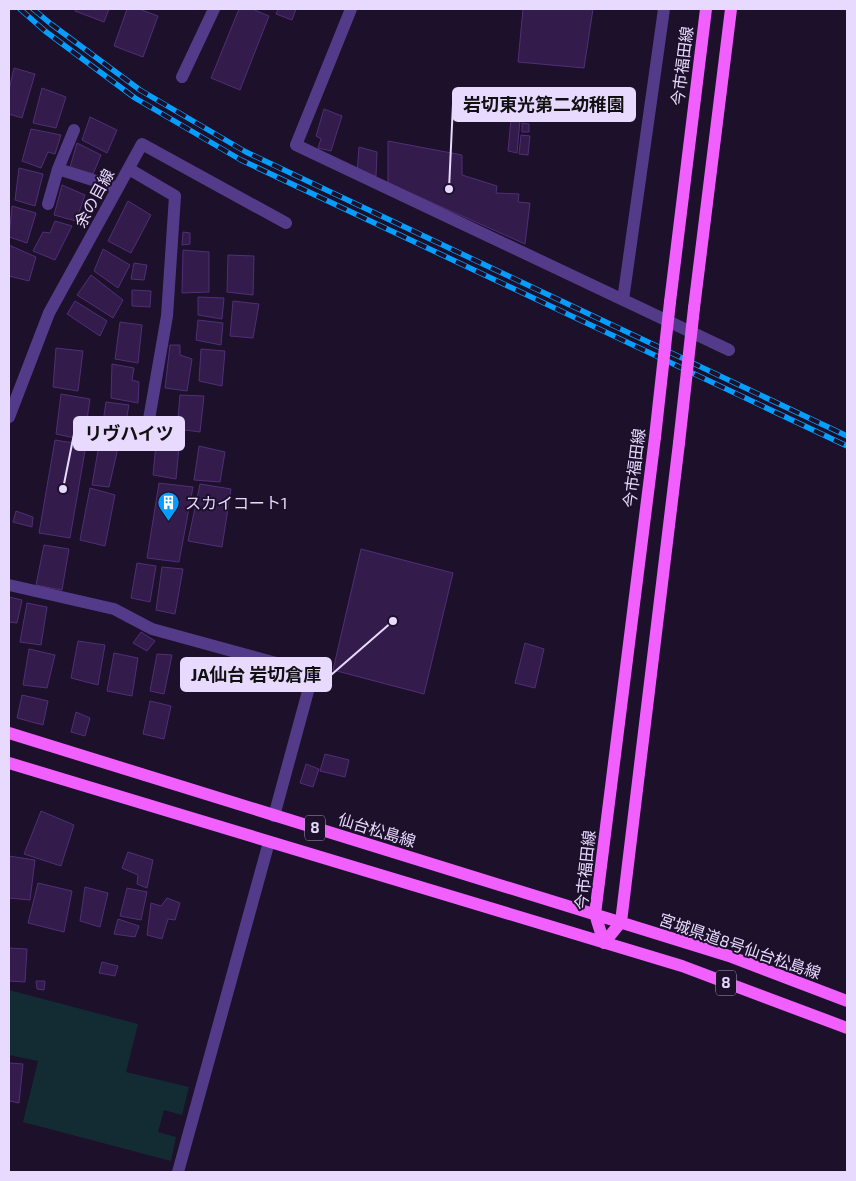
<svg xmlns="http://www.w3.org/2000/svg" width="856" height="1181" font-family="'Exo 2','Noto Sans JP',sans-serif">
	<rect width="100%" height="100%" fill="#1c102a"/>
	<!-- green -->
	<path fill="#132c34" d="M9,990L138,1024L126,1072L189,1087L182,1115L164,1110L158,1132L176,1137L171,1161L23,1122L38,1061L9,1055Z"/>
	<!-- building -->
	<path fill="#331c4b" stroke="#512e77" d="M76,9H109L104,22L75,11Z
		M127,9H139L158,16L143,57L114,46Z
		M239,9H252L269,16L240,90L211,78Z
		M278,9H296L292,20L276,14Z
		M523,9H593L584,68L518,62Z
		M14,68L35,74L22,118L9,114V90Z
		M42,88L66,97L56,128L33,123Z
		M513,98H522L517,153L508,151Z
		M324,109L342,116L331,151L318,148L321,139L316,136Z
		M90,117L117,130L107,153L82,140Z
		M522,123L529,124V132H522Z
		M31,129L61,135L55,154L48,152L41,168L22,161Z
		M521,135L530,136L528,155L519,154Z
		M388,141L462,155V175L497,186L496,193L519,194L518,202L530,203L525,244L388,183Z
		M77,143L101,155L93,174L70,167Z
		M359,147L377,152L376,176L357,174Z
		M19,168L43,174L35,206L15,200Z
		M62,185L85,195L76,221L54,215Z
		M128,201L151,215L131,253L108,241Z
		M12,206L36,213L27,243L9,237Z
		M55,221L72,226L55,260L33,251L43,232L50,233Z
		M183,232L190,233V244L182,245Z
		M9,245L36,257L29,281L9,276Z
		M103,249L130,265L118,288L94,271Z
		M183,250L209,252V292L182,293Z
		M228,255L254,256L253,295L227,292Z
		M134,263L147,265L144,280L131,279Z
		M91,275L123,300L113,318L77,295Z
		M132,290L151,291L150,307L132,306Z
		M198,297L224,298L222,319L198,315Z
		M75,301L107,321L100,336L67,314Z
		M233,301L259,304L253,338L230,336Z
		M198,320L223,323L221,345L196,340Z
		M120,322L142,325L138,363L115,359Z
		M170,345H180V355L192,359L187,391L165,388Z
		M56,348L83,351L78,391L53,387Z
		M201,349L225,351L222,386L199,381Z
		M112,364L134,368L132,380L139,382L138,403L111,398Z
		M61,394L90,399L84,440L56,434Z
		M180,395L204,396L200,432L177,429Z
		M106,402L129,405L123,438L101,436Z
		M55,440L86,445L70,538L39,533Z
		M156,443L179,447L176,479L153,475Z
		M99,445L118,448L109,487L92,485Z
		M199,446L225,452L220,482L194,480Z
		M159,483L193,487L179,562L147,558Z
		M200,484L231,489L222,547L188,541Z
		M90,488L115,495L105,546L80,540Z
		M16,511L33,517L32,527L13,522Z
		M44,545L69,549L62,590L36,585Z
		M361,549L453,573L424,694L333,670Z
		M137,563L156,566L150,602L131,598Z
		M162,567L183,569L175,614L156,610Z
		M9,597L22,600L17,623L9,622Z
		M27,603L47,607L41,645L20,642Z
		M141,632L155,641L147,651L133,643Z
		M78,641L105,645L98,685L71,678Z
		M525,643L544,649L535,688L515,683Z
		M29,649L55,655L47,688L23,685Z
		M114,653L138,658L132,696L107,691Z
		M157,654L172,655L164,694L150,691Z
		M22,695L48,701L43,725L17,718Z
		M150,701L171,706L164,739L143,734Z
		M76,712L90,718L85,736L71,732Z
		M325,754L349,760L345,777L320,771Z
		M306,764L319,769L313,787L300,783Z
		M41,811L74,825L61,866L24,854Z
		M128,852L153,860L147,888L137,884L138,875L122,868Z
		M9,856L35,860L30,900L9,898Z
		M38,883L72,891L64,932L28,923Z
		M85,887L108,893L100,927L80,921Z
		M127,888L147,892L141,920L120,916Z
		M167,898L180,903L175,920L168,919L162,939L147,935L151,903L161,906Z
		M118,919L139,926L135,937L114,934Z
		M9,948L27,949L25,982L9,981Z
		M102,962L118,966L115,976L99,973Z
		M36,981H45L44,990L37,989Z
		M9,1063L23,1064L19,1103L9,1101Z"/>
	<g fill="none" stroke-linecap="round" stroke-linejoin="round">
		<!-- minor -->
		<path stroke="#543b89" stroke-width="12" d="M351,9L296,145L729,350
			M182,77L214,9
			M58,169L118,188
			M129,169L175,196L167,316L148,425
			M48,204L58,169L74,130
			M623,300L664,9
			M9,417L49,313L142,144L286,223
			M9,585L114,609L152,629L313,673L274,816
			M178,1172L269,842"/>
		<!-- major -->
		<path stroke="#f160ff" stroke-width="12" d="M670,302L706,9
			M694,308L731,9
			M9,733L729,956L847,1001
			M9,763L682,966L847,1028
			M604,943L595,914L655,437
			M604,943L621,922L679,443"/>
		<defs>
			<path id="rail" d="M20,9L45,31L135,98L241,160L847,446
				M33,9L51,24L140,90L246,152L847,436"/>
		</defs>
		<!-- rail casing -->
		<use href="#rail" stroke="#059eff" stroke-width="5.5"/>
		<!-- rail -->
		<use href="#rail" stroke="#1c102a" stroke-width="4" stroke-dasharray="11" stroke-linecap="butt"/>
		<!-- major-bridge -->
		<path stroke="#f160ff" stroke-width="12" d="M655,437L670,302
			M679,443L694,308"/>
	</g>
	<!-- icons -->
	<defs>
		<symbol id="building-pin" viewBox="-11 -11 22 30"><path d="M0 17L-7.5 6A9.5 9.5 0 1 1 7.5 6Z" fill="#059eff" stroke="#1c102a"/><path d="M-4-6H4V6H1V3H-1V6H-4ZM-2.5-4.3h1.7v1.8h-1.7ZM.8-4.3h1.7v1.8H.8ZM-2.5-1h1.7V.8h-1.7ZM.8-1h1.7V.8H.8Z" fill="#fff"/></symbol>
	</defs>
	<g fill-rule="evenodd">
		<use href="#building-pin" x="156" y="490" width="25" height="34"/>
	</g>
	<g text-anchor="middle" stroke-width="4" stroke-linejoin="round" paint-order="stroke">
		<!-- shield labels -->
		<g fill="#1c102a" stroke="#ab9dbf" stroke-width="1">
			<rect x="305" y="815.5" width="20" height="25" rx="4"/>
			<rect x="716" y="970.5" width="20" height="25" rx="4"/>
		</g>
		<g font-size="15" font-weight="bold" fill="#e8d9ff">
			<text x="315" y="833">8</text>
			<text x="726" y="988">8</text>
		</g>
		<!-- street labels -->
		<g font-size="16" fill="#e8d9ff" stroke="#1c102a">
			<text transform="translate(682 66) rotate(-83)" y="6">今市福田線</text>
			<text transform="translate(94 198) rotate(-61)" y="6">余の目線</text>
			<text transform="translate(634 468) rotate(-83)" y="6">今市福田線</text>
			<text transform="translate(377 830) rotate(17)" y="6">仙台松島線</text>
			<text transform="translate(585 870) rotate(-84)" y="6">今市福田線</text>
			<text transform="translate(740 946) rotate(19)" y="6">宮城県道8号仙台松島線</text>
		</g>
		<!-- poi labels -->
		<g font-size="16" fill="#e8d9ff" stroke="#1c102a" text-anchor="start">
			<text x="185" y="509">スカイコート1</text>
		</g>
	</g>
	<!-- callouts -->
	<path fill="none" stroke="#e8d9ff" stroke-width="2" d="M449 189L453 104M63 489L74 434M393 621L331 675"/>
	<g fill="#e8d9ff" stroke="#1c102a" stroke-width="2">
		<circle cx="449" cy="189" r="5"/>
		<circle cx="63" cy="489" r="5"/>
		<circle cx="393" cy="621" r="5"/>
	</g>
	<g fill="#e8d9ff" stroke="#e8d9ff" stroke-width="2">
		<rect x="453" y="88" width="182" height="33" rx="5"/>
		<rect x="74" y="417" width="110" height="33" rx="5"/>
		<rect x="181" y="658" width="150" height="33" rx="5"/>
	</g>
	<g font-size="18" text-anchor="middle" font-weight="bold" fill="#111">
		<text x="544" y="111">岩切東光第二幼稚園</text>
		<text x="129" y="440">リヴハイツ</text>
		<text x="256" y="681">JA仙台 岩切倉庫</text>
	</g>
	<!-- border -->
	<rect width="856" height="1181" fill="none" stroke="#e8d9ff" stroke-width="20"/>
</svg>
